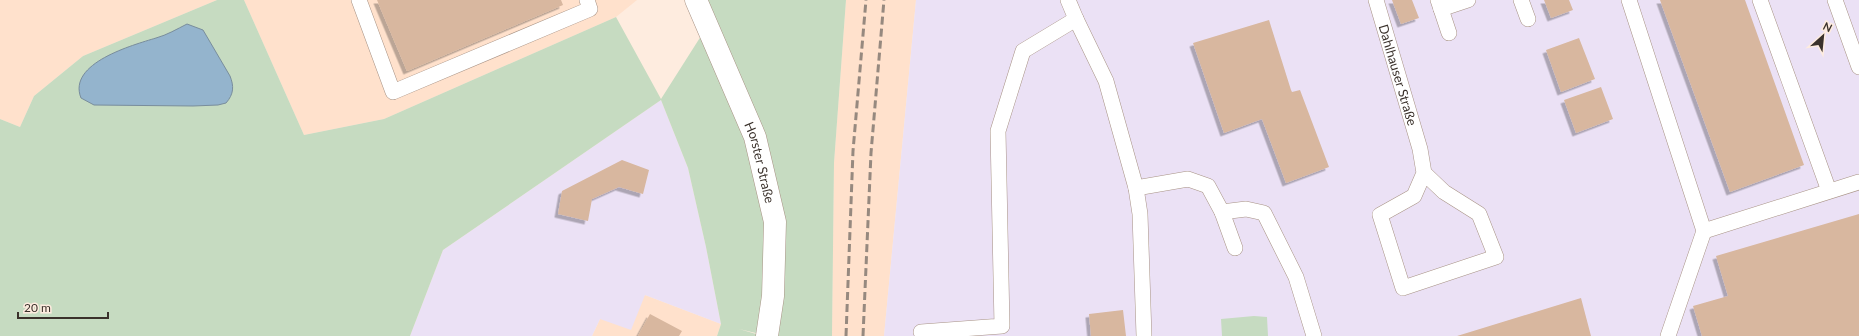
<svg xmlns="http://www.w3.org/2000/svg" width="1859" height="336" font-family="Lato,sans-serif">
	<defs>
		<filter id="shadow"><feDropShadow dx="-3.5" dy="3.5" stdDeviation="0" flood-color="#0004"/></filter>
	</defs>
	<rect width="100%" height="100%" fill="#feecdf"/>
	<!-- built -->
	<path fill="#ffe1cc" d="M0,0H217L83,56L34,96L20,127L0,119Z
		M244,0H637L616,17L384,119L304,135Z
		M846,0H916L884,336H832L834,163Z
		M645,295L721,324L717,336H592L600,319Z"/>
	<!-- industrial -->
	<path fill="#ebe1f5" d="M916,0H1859V336H884Z
		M661,100L688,168L706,247L721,324L645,295L631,330L600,319L592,336H410L443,250Z"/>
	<!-- green -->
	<path fill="#c6dbc1" d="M217,0H244L304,135L384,119L616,17L661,99L708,25L698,0H846L834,163L832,336H768L739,329L763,336H717L721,324L706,247L688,168L661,100L443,250L410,336H0V119L20,127L34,96L83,56Z
		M1254,316L1267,317L1268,336H1222L1221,319Z"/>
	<!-- water -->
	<path fill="#94b4cd" stroke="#798d9c" d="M187,24L203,30L230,76C234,86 234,94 226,103L218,105L193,106L94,105L81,98C67,63 133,45 156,38C167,35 177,29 187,24Z"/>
	<!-- building -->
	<path fill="#d8b79f" filter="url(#shadow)" d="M377,0H561L563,5L407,71Z
		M1392,0H1412L1419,18L1401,24Z
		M1544,0H1569L1573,10L1551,18Z
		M1660,0H1745L1804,165L1730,192Z
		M1269,20L1291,90L1292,92L1300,90L1329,167L1286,183L1262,119L1224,133L1193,43Z
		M1579,38L1595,79L1561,92L1546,50Z
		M1601,87L1613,119L1576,133L1564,100Z
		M622,160L649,170L643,194L619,187L592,199L588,221L558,214L562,191Z
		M1859,214V336H1702L1693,306L1728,296L1716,256Z
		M1581,298L1591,336H1457Z
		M1123,310L1126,336H1091L1089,314Z
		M650,314L682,331L679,336H638Z"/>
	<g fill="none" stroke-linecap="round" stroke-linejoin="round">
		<defs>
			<g id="lane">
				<path d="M359,0L393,92L590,9L587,0"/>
				<path d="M1068,0L1076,19L1106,81L1136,188"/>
				<path id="s1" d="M1376,0L1420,149L1424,173L1414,196L1380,215L1403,288L1496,257L1479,214L1444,192L1424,173"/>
				<path d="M1438,0L1449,33"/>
				<path d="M1521,0L1528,19"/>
				<path d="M1629,0L1704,231L1668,336"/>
				<path d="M1760,0L1829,191"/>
				<path d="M1835,0L1859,67"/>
				<path d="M1441,9L1468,0"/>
				<path d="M1222,212L1246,209L1264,213L1296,277L1314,336"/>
				<path d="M1704,231L1859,182"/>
				<path d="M921,332L1002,326L998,131L1023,51L1076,19"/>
				<path d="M1144,336L1140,214L1136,188L1188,179L1208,186L1222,212L1235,248"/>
			</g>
			<g id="street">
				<path id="s2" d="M696,0L755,137L775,222L773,296L767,336"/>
			</g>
		</defs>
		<!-- lane casing -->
		<use href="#lane" stroke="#a89385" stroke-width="16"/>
		<!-- street casing -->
		<use href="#street" stroke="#a89385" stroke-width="23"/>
		<!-- lane -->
		<use href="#lane" stroke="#fff" stroke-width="15"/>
		<!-- street -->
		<use href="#street" stroke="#fff" stroke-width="22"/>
		<!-- rail -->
		<path stroke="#96897f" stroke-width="3" stroke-dasharray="8 4" stroke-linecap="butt" d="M846,336L853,151L866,0
			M863,336L871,153L884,0"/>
	</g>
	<g text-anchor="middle" stroke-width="4" stroke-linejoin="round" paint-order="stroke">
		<!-- street labels -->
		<g font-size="13" fill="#3a312b" stroke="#feecdf">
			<text dy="5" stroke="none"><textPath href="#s1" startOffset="78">Dahlhauser Straße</textPath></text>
			<text dy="5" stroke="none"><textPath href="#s2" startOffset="175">Horster Straße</textPath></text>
		</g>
	</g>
	<!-- north arrow -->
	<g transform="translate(1823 36) rotate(27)" stroke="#feecdf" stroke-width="3" paint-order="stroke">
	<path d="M0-3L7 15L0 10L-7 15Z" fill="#3a312b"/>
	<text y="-6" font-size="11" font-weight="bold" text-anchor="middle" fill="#3a312b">N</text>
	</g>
	<!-- scale -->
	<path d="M18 312v6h90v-6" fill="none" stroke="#3a312b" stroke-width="2"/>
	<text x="24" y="312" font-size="12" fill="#3a312b" stroke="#feecdf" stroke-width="3" paint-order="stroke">20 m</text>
</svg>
